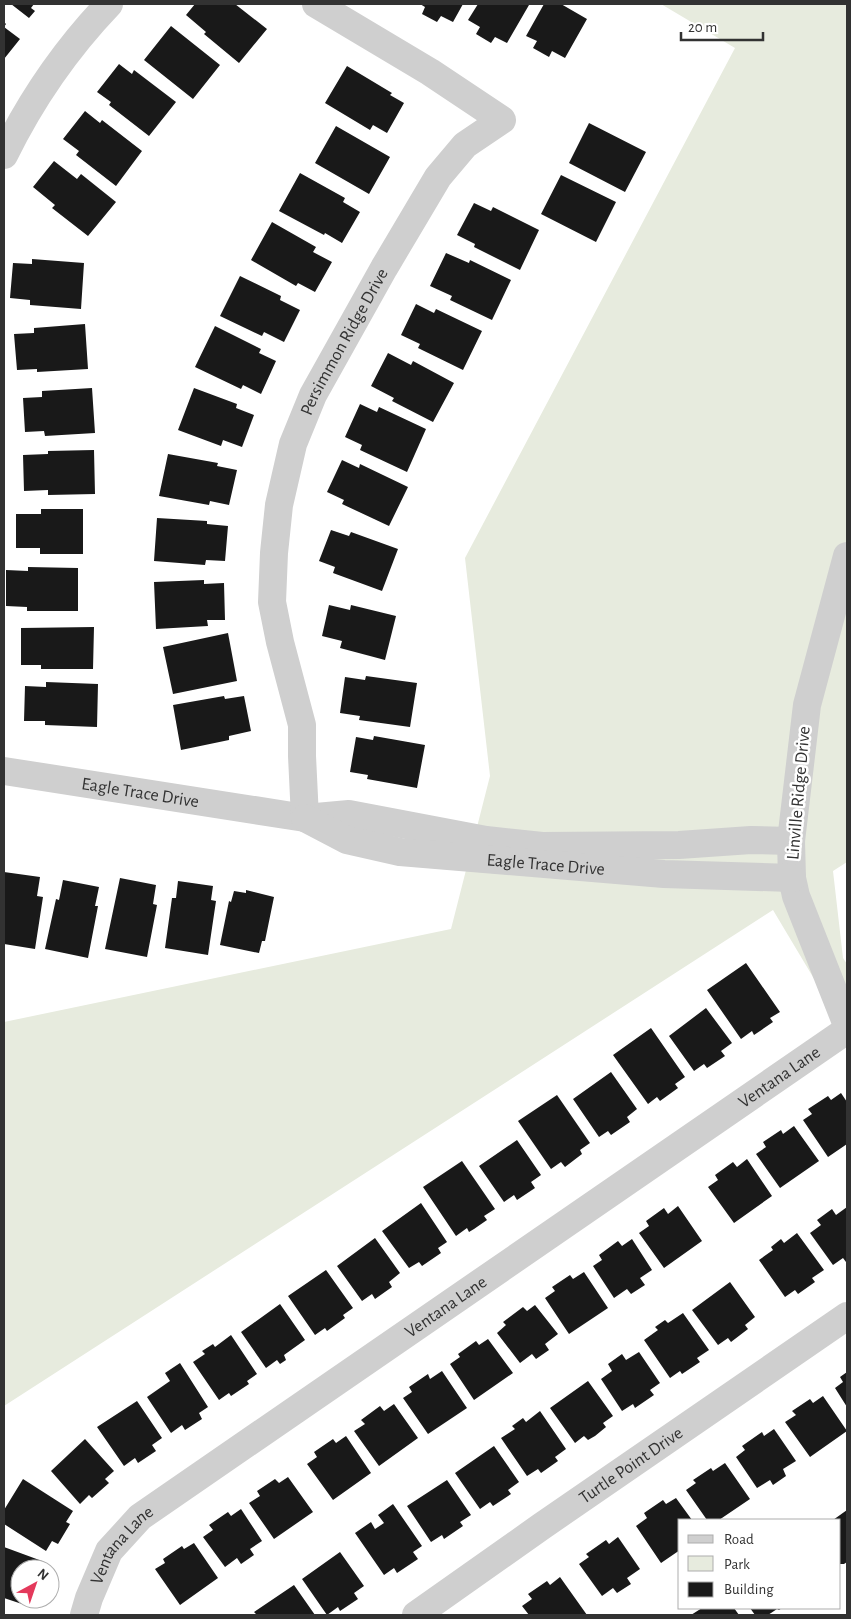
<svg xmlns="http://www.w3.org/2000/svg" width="851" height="1619" font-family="'Alegreya Sans',sans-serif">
	<rect width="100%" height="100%" fill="#fff"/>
	<!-- green -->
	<path fill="#e7ebde" d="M661,4H847V862L833,871L843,958L847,964V1034L773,910L4,1406V1022L451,929L490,776L465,558L735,48Z"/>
	<!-- building -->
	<path fill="#191919" d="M11,4H34L31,8L35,11L29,18Z
		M195,4H235L267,29L239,63L204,34L206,32L186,15Z
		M420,4H463L453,22L441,16L437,22L422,14L425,7Z
		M478,4H527L529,5L507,43L495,37L491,43L476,34L480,27L468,20Z
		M544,4H561L587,19L565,58L552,51L549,57L533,48L537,41L526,36Z
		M4,22L6,24L4,27L20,39L4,59Z
		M171,26L220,65L193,99L144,60Z
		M119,64L132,74L134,70L176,102L149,136L109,105L111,102L97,92Z
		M347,66L392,93L390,95L404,103L387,133L373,125L370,130L325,103Z
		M85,111L100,123L102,120L142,151L116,186L76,155L79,151L63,139Z
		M589,123L646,152L625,192L569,163Z
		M336,126L390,157L369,194L315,163Z
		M54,161L77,179L81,174L116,202L88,236L52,208L55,205L33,187Z
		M300,173L345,198L343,202L360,212L342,243L325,233L324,235L279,211Z
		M561,175L616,202L596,242L541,214Z
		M474,203L491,211L493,207L539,230L520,270L474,247L475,244L457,235Z
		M272,222L316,247L313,252L332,262L315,292L298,283L296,286L251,260Z
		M446,253L469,263L470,260L511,280L492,320L450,300L452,296L430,286Z
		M32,259L84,263L81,309L30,305V300L10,298L13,263L32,264Z
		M240,276L281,296L280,300L300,310L284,342L264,332L262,336L220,316Z
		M416,304L434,313L436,309L482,331L463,370L418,348L420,344L401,335Z
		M85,324L88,369L37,372V369L17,370L14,334L34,333V328Z
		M215,326L261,349L259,353L276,361L261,394L243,385L241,389L195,367Z
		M388,353L411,365L413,361L454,383L433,422L392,401L394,398L371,386Z
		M92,388L95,433L45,436L44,431L25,432L23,398L42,397V391Z
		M194,388L237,404L236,408L254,415L242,447L223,440L221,446L178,430Z
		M360,404L377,412L379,407L426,429L407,472L360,450L362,445L345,437Z
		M94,450L95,494L48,495V490L24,491L23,455L48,454V451Z
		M168,454L218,463L217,466L237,470L229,505L210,501L209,505L159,496Z
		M342,460L359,468L360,464L408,487L389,526L342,504L344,500L327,492Z
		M41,509H83V554H40V548H16V514H41Z
		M157,518L207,521V524L228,526L225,561L206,560L205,565L154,561Z
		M331,530L349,536L351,532L398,549L382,591L333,573L335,567L319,561Z
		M28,567L78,568V611H27V607L6,606V570L28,571Z
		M204,580V584L224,583L225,620H207L208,626L156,629L154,582Z
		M329,605L350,610L351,605L396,616L385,660L340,648L342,641L322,636Z
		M94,627L93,669H41V665H21V628Z
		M228,633L237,681L173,694L163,647Z
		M366,676L417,683L410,727L359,720L360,716L340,713L345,677L365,680Z
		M46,682L98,684L97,727L45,725V721H24L25,686L46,687Z
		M224,696L225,699L244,696L251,731L229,736V740L181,750L173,705Z
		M374,736L425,745L417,788L367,779L368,775L350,772L356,737L373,740Z
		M4,872L40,877L37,896L43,897L35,949L4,944Z
		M120,878L156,885L153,904L157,905L147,957L105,949Z
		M63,880L99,887L95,906H98L88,958L45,949L56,899L59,900Z
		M178,881L213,886L211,900L216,901L208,955L165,948L172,898H176Z
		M246,890L274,897L265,941H262L259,953L220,945L229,901L231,902L234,891L246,893Z
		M746,963L780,1012L770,1018L773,1022L760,1031L754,1035L752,1031L741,1039L707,990Z
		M706,1008L732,1043L721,1051L725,1056L707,1068L704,1064L694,1071L669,1036Z
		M651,1028L685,1077L675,1084L678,1088L660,1101L657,1097L648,1104L613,1055Z
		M611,1072L637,1109L627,1117L630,1122L611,1135L608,1131L599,1137L573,1099Z
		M841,1093L847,1102V1144L828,1157L803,1120L812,1114L808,1109L828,1096L831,1100Z
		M557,1095L590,1143L580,1150L582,1154L565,1167L561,1162L551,1169L518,1121Z
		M794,1126L819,1161L780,1188L756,1154L766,1147L763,1142L781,1130L783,1134Z
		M517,1140L541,1175L531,1182L535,1188L517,1200L514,1195L504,1202L479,1166Z
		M747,1159L772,1196L734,1223L708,1187L718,1180L715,1175L733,1162L737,1167Z
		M462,1161L495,1209L484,1216L487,1220L474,1229L469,1232L467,1228L456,1236L423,1187Z
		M421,1203L447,1242L438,1248L441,1253L422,1266L419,1262L409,1268L382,1231Z
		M678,1206L702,1241L664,1268L639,1233L649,1226L646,1221L664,1208L668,1214Z
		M847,1207V1260L846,1262L843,1258L833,1265L810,1233L821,1225L817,1220L832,1209L836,1215Z
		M797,1233L824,1270L812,1278L815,1282L798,1294L795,1290L785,1297L759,1260L773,1250L771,1247L781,1239L784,1243Z
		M375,1238L400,1273L389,1282L392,1287L375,1299L372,1294L362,1301L337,1266Z
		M632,1239L652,1270L640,1278L645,1285L631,1294L627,1289L614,1298L593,1266L602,1260L599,1255L618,1241L622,1246Z
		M326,1270L353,1308L343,1315L345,1318L327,1331L325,1328L315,1335L288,1296Z
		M584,1272L608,1308L569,1334L545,1298L555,1291L552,1287L570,1275L573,1279Z
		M730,1282L755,1317L745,1325L748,1329L731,1342L728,1338L718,1345L692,1310Z
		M280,1304L305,1340L284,1355L286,1360L280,1364L277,1360L266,1368L241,1332Z
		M535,1305L558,1334L545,1344L549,1350L536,1359L532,1354L520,1363L497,1333L506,1325L503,1322L523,1307L527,1311Z
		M683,1313L709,1350L697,1358L700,1362L682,1374L680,1371L670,1378L644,1340L658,1330L655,1327L665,1320L668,1323Z
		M231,1335L257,1374L247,1381L249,1384L231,1396L229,1393L219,1400L193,1362L205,1354L202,1351L213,1344L215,1347Z
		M488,1339L513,1373L474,1400L450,1364L460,1357L458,1354L476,1341L479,1345Z
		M639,1352L660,1383L650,1390L654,1395L635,1408L633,1404L622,1411L601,1379L612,1371L608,1364L622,1354L626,1360Z
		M180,1363L208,1407L199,1413L202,1419L185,1430L182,1425L171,1433L147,1397L170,1381L165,1373Z
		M442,1371L467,1408L428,1434L403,1398L412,1392L409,1387L428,1374L430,1379Z
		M847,1372V1407L835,1388L843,1382L840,1377Z
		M588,1381L613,1416L603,1423L606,1427L595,1436L588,1440L584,1436L575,1443L550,1408Z
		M823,1396L847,1431L810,1457L785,1422L796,1415L792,1411L810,1399L813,1403Z
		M137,1401L162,1438L152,1445L156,1451L138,1463L135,1458L124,1466L97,1427Z
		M394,1404L418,1438L379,1466L354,1431L365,1424L361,1420L380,1406L384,1411Z
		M540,1411L566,1449L555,1457L558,1461L541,1473L538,1469L527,1476L501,1438L515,1429L512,1426L523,1418L526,1422Z
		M774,1429L796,1461L783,1469L786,1476L773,1485L770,1480L757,1488L736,1457L745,1450L742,1446L762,1432L764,1436Z
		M346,1436L371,1473L333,1500L307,1464L317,1457L314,1452L333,1439L336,1443Z
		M85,1439L114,1471L105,1479L109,1483L92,1498L89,1495L80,1504L51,1471Z
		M494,1446L519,1482L508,1490L511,1494L493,1506L490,1502L480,1509L455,1473Z
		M725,1463L750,1499L719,1520H707L686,1490L696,1483L693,1480L711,1468L713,1471Z
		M288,1477L313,1512L274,1539L249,1503L260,1496L257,1491L275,1479L279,1483Z
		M23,1479L73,1511L66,1522L70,1524L58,1544L52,1541L46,1551L4,1524V1510Z
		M447,1480L471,1515L460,1522L463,1526L444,1539L442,1535L431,1542L407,1506Z
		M676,1498L692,1520H680V1550L661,1563L636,1526L647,1518L644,1513L663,1500L666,1504Z
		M393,1504L422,1546L413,1552L418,1559L397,1573L394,1568L384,1575L355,1533L371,1522L375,1529L384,1523L378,1515Z
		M241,1509L262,1541L250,1549L254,1555L241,1564L237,1558L225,1567L203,1537L213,1530L209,1525L228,1512L231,1516Z
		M847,1510V1562L844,1564H840V1520H833Z
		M618,1537L640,1569L627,1578L631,1584L617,1593L613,1588L602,1596L579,1564L589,1557L586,1554L606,1540L609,1544Z
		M194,1543L218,1578L180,1605L155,1569L165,1563L163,1559L182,1546L184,1549Z
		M4,1547L42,1561L39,1569H20V1599H27L25,1605L4,1598Z
		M340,1552L364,1586L354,1593L358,1599L340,1611L338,1607L327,1615L302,1579Z
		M560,1577L587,1615H529L522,1606L532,1599L528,1594L547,1581L550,1585Z
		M294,1585L315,1615H257L254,1612Z
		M702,1608H734L739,1615H691Z
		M750,1608H782L779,1610L777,1609L768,1615H755Z"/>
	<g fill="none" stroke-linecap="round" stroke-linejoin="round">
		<!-- street -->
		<g stroke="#cfcfcf" stroke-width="28">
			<path d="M4,155C31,100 66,49 109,4"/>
			<path d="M847,556L807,705L791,841L792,878L796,896L847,1025"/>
			<path id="s1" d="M4,771L305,818L349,814L486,840L542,846L679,845L751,840L791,841"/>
			<path id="s2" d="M305,818L302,756V725L280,642L272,602L274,553L279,505L293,444L313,395L384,268L438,177L465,145L502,120L430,72L316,4"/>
			<path id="s3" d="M305,818L347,840L400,852L664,874L792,878"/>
			<path id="s4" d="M84,1615L89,1598L109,1551L140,1517L847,1030"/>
			<path id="s5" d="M416,1615L542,1526L847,1316"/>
		</g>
	</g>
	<g text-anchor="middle" stroke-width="5" stroke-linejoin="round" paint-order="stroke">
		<!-- street labels -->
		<g font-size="18" fill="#323232" stroke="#fff">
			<text dy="6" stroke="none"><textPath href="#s2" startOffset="494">Persimmon Ridge Drive</textPath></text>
			<text dy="6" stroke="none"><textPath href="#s1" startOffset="138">Eagle Trace Drive</textPath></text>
			<text transform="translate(798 793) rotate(-85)" y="6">Linville Ridge Drive</text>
			<text dy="6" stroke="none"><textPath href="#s3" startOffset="248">Eagle Trace Drive</textPath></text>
			<text dy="6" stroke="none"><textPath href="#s4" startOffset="891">Ventana Lane</textPath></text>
			<text dy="6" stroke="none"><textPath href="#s4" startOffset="486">Ventana Lane</textPath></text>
			<text dy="6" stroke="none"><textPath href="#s5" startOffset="262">Turtle Point Drive</textPath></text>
			<text dy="6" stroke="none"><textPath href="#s4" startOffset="81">Ventana Lane</textPath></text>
		</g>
	</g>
	<!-- border -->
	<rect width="851" height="1619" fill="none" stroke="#323232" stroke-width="10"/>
	<!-- legend -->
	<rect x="678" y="1519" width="162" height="90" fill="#ffffff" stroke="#adadad"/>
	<rect x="688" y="1535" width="25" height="8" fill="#cfcfcf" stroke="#adadad"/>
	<text x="724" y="1544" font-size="15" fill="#323232">Road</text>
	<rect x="688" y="1556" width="25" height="15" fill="#e7ebde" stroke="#adadad"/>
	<text x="724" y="1569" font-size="15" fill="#323232">Park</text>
	<rect x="688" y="1582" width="25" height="15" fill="#191919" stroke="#adadad"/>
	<text x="724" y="1594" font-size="15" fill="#323232">Building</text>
	<!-- north arrow -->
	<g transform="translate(35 1584) rotate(40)"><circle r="24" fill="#ffffff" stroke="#adadad"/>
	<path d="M0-4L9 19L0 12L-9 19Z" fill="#e4395b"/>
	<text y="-8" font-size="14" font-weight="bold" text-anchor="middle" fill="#323232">N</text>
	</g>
	<!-- scale -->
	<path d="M681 32v8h82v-8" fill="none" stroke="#323232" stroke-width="2.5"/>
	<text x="688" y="32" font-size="15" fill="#323232" stroke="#ffffff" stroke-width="4" paint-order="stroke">20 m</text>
</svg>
